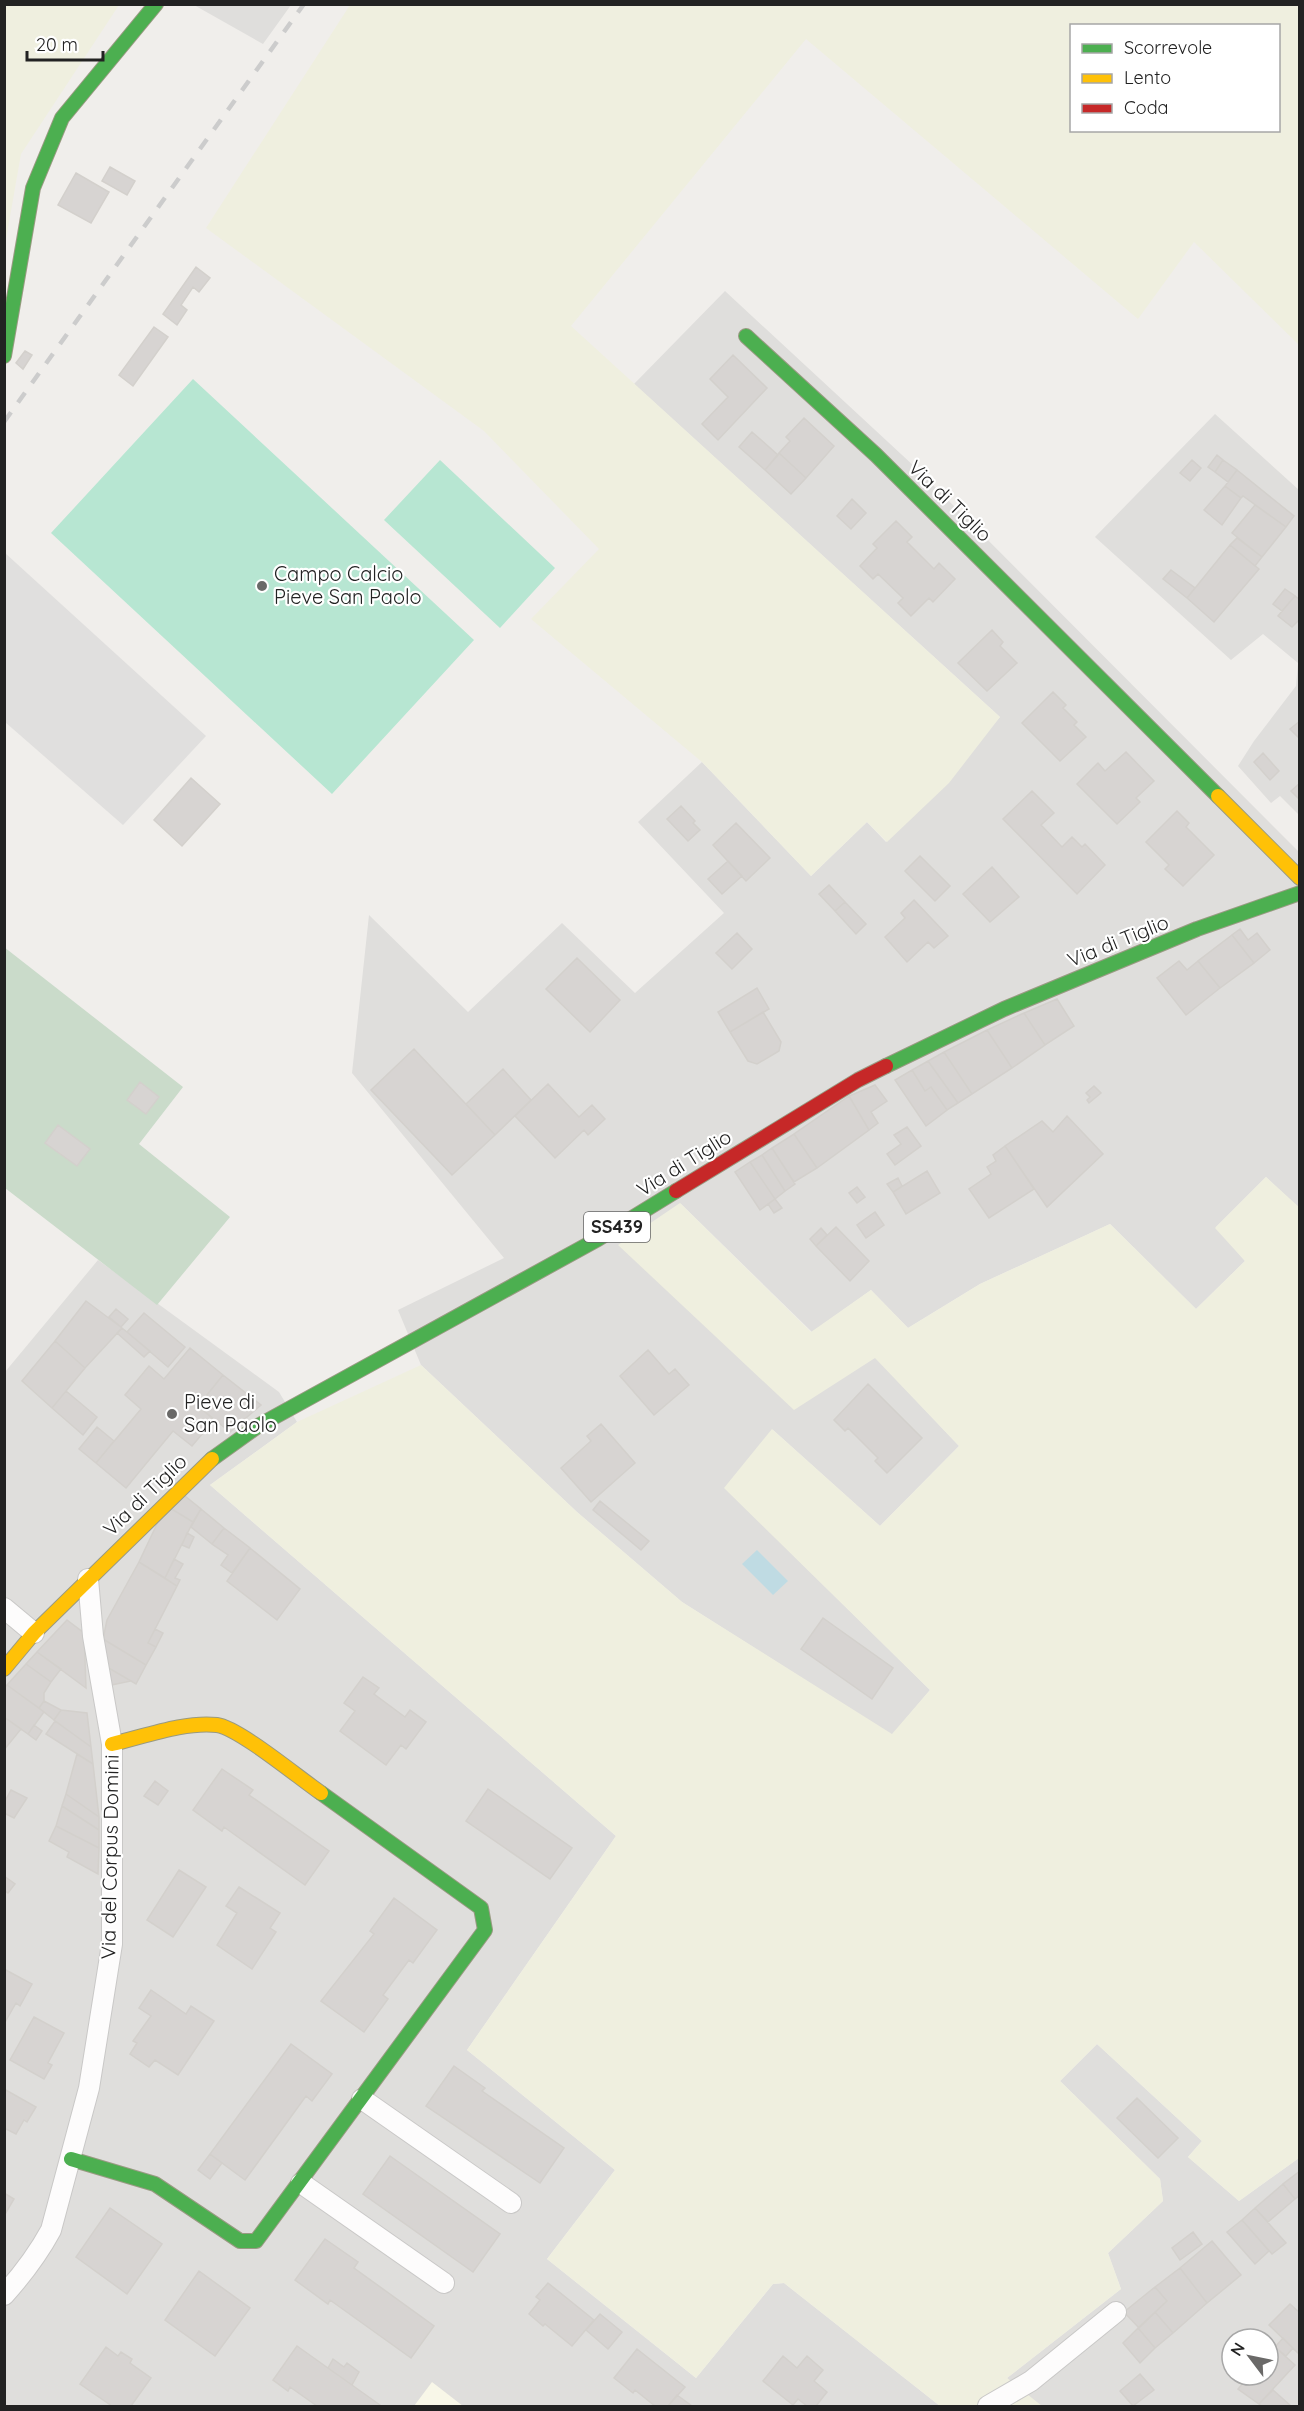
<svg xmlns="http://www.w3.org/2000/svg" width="1304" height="2411" font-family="Quicksand,sans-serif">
	<rect width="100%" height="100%" fill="#f0eeeb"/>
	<!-- residential -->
	<path fill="#dfdedc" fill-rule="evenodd" d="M194,5H291L263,44Z
		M725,291L915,467L1299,852V1208L1266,1177L1216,1227L1245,1261L1196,1309L1110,1224L980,1284L908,1328L871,1290L812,1332L680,1203L794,1409L875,1357L959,1446L880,1526L773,1430L725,1488L930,1690L892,1735L682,1602L577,1512L421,1365L398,1310L504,1258L352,1073L369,915L468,1012L562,923L635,993L724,913L638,822L702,762L811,876L867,822L886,842L1000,717L634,384Z
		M1215,414L1299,490V815L1280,796L1271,803L1238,766L1254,741L1296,686L1298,663L1263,634L1231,660L1095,537Z
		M98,1260L279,1392L297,1422L210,1485L616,1836L467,2050L615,2170L547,2259L696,2378L773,2284L784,2283L940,2406H5V1372Z
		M1097,2044L1202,2141L1188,2157L1239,2201L1299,2158V2406H1033L1007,2378L1121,2289L1108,2253L1163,2201L1160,2179L1060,2081ZM1232,2339H1268V2375H1232Z"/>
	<!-- education -->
	<path fill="#f8f7e8" d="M432,2382L463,2406H414Z"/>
	<!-- farmland -->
	<path fill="#efefdf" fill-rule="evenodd" d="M5,4L119,5L21,154L5,245Z
		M350,5H1299V345L1194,242L1138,319L806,39L571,326L1000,717L949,783L887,842L867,822L811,876L702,762L531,619L599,549L484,431L206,228ZM1072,26H1278V130H1072Z
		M1266,1177L1300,1208L1299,2158L1239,2201L1188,2157L1202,2141L1097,2044L1060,2081L1160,2179L1163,2201L1108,2253L1121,2289L1007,2378L1042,2406H940L784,2283L773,2284L696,2378L547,2259L615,2170L467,2050L616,1836L210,1485L297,1422L421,1365L577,1512L682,1602L892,1734L930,1690L724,1488L772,1429L880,1526L959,1446L875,1358L794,1410L618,1245L680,1203L811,1332L871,1290L908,1328L980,1284L1110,1224L1196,1309L1245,1261L1215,1228Z"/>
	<!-- cemetery -->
	<path fill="#cadbca" d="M4,947L183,1087L139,1144L230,1217L157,1305L5,1188Z"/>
	<!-- pitch -->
	<path fill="#b7e6d2" d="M193,379L474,640L332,794L51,533Z
		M440,460L555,568L500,628L384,520Z"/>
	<!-- parking -->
	<path fill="#e0dfde" d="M5,553L206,736L123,825L5,722Z"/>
	<!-- water -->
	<path fill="#bfdbe3" d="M757,1550L788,1581L773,1595L742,1564Z"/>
	<!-- building -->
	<path fill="#d7d4d2" stroke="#d3d0cc" stroke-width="1.5" d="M110,167L135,181L127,195L102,181Z
		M76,173L109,192L91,223L58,205Z
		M196,267L210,278L199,292L193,287L181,305L187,310L177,325L163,314Z
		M154,327L168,337L133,386L119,375Z
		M25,351L32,355L23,369L16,363Z
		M733,355L767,388L718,440L702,424L728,397L710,379Z
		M804,418L834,446L806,478L779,453L790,441L786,437Z
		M752,432L778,455L765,470L739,447Z
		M779,453L806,478L791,494L765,470Z
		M1217,455L1223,460L1215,472L1208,467Z
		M1192,460L1201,468L1190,481L1180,473Z
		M1223,460L1237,470L1228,482L1215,472Z
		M1237,470L1294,516L1286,527L1243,496L1241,498L1225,486Z
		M1225,486L1241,498L1222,525L1204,510Z
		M852,499L866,513L851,529L837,516Z
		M1255,505L1286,527L1262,557L1232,533Z
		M896,521L912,537L907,542L934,569L939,563L955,579L933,602L929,598L911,616L898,603L903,598L878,574L873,579L860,566L877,548L873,544Z
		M1237,538L1262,557L1255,566L1230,545Z
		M1230,545L1259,569L1214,622L1187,598Z
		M1171,570L1195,588L1187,598L1163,579Z
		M1285,589L1295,596L1282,611L1273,604Z
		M1295,596L1300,600V619L1292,627L1278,616Z
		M992,630L1003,642L1000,646L1017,663L987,691L958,663Z
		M1053,692L1066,705L1063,708L1077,722L1074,725L1086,737L1060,761L1022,723Z
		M1300,721V739L1290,729Z
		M1126,752L1154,781L1136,798L1140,802L1117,824L1077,784L1098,763L1105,771Z
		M1263,753L1279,771L1270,780L1254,762Z
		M191,778L220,804L182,846L154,820Z
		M1300,783V800L1291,791Z
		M1032,791L1054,813L1041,825L1062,847L1072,837L1082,847L1085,844L1105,865L1077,894L1003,819Z
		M681,806L695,821L693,823L700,830L688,841L667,819Z
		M1177,811L1189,823L1186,827L1214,855L1183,886L1165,869L1169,865L1146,842Z
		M736,823L770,858L746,881L713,845Z
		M920,856L950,886L935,901L905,871Z
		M728,861L742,876L722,894L708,879Z
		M992,867L1019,897L990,922L963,894Z
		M829,885L845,902L835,911L819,894Z
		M914,900L948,936L934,948L928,942L907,962L885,937L905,918L901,913Z
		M845,902L866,924L856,934L835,911Z
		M1240,929L1248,940L1257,933L1270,950L1254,963L1232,935Z
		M737,933L752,949L732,969L716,953Z
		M1232,935L1254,963L1220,988L1198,961Z
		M577,958L620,1000L590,1032L546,989Z
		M1179,961L1187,970L1198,961L1220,988L1186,1015L1157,978Z
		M757,988L769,1009L730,1032L718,1012Z
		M1057,999L1074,1026L1045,1045L1024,1013Z
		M763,1012L781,1042L779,1051L757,1064L748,1061L730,1032Z
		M1024,1013L1045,1045L1012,1068L987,1030Z
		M987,1030L1012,1068L972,1094L944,1052Z
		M414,1049L495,1135L452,1175L371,1090Z
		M944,1052L972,1094L958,1103L928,1061Z
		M928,1061L958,1103L947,1110L931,1087L925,1091L912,1070Z
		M503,1069L531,1100L495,1135L466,1104Z
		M912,1070L925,1091L931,1087L947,1110L926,1126L895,1080Z
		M140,1082L159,1097L146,1114L127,1100Z
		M548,1084L579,1117L592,1105L605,1119L588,1135L584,1130L555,1158L515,1116Z
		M875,1085L887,1101L871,1112L878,1123L869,1130L849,1096Z
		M1094,1086L1101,1093L1089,1103L1087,1100L1090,1097L1086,1093Z
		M849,1096L869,1130L817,1168L794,1134Z
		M1067,1116L1103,1154L1047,1207L1005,1146L1042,1121L1053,1132Z
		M58,1125L90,1149L77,1166L45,1143Z
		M907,1127L921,1146L895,1165L887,1154L901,1144L894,1135Z
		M794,1134L817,1168L794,1182L772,1148Z
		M1005,1146L1034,1189L989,1218L969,1189L991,1174L987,1167L996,1161L993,1155Z
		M772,1148L795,1184L785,1191L762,1155Z
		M762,1155L785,1191L775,1199L750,1162Z
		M750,1162L775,1199L760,1210L735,1172Z
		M927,1171L940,1193L906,1214L893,1192Z
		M898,1178L902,1186L893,1192L887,1184Z
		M857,1187L865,1197L857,1203L849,1193Z
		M775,1199L782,1208L774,1213L768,1204Z
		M875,1212L884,1225L866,1238L857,1225Z
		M836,1227L869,1261L850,1281L816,1246Z
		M821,1228L827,1235L816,1246L810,1239Z
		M86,1301L122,1328L85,1368L55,1341Z
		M116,1309L128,1319L121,1327L109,1317Z
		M144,1313L185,1347L168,1367L127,1332Z
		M122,1328L150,1351L144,1357L117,1333Z
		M55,1341L85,1368L52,1408L22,1381Z
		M190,1348L223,1375L198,1406L214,1420L192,1446L173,1431L126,1488L96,1463L141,1409L125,1395L149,1366L164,1379Z
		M648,1350L669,1374L675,1369L689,1385L654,1415L620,1376Z
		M223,1375L261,1405L230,1432L198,1406Z
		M868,1384L922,1438L887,1473L875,1461L878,1458L848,1428L845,1431L834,1420Z
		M66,1391L97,1417L83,1435L52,1408Z
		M601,1424L635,1463L591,1502L561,1468L591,1441L587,1436Z
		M97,1427L114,1441L96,1463L79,1449Z
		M185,1496L201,1509L193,1522L170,1508Z
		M600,1501L649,1541L641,1550L593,1510Z
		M170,1508L193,1522L165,1578L139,1562L157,1524Z
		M201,1509L224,1528L212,1544L191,1527Z
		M224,1528L250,1548L232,1573L221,1565L228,1555L212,1544Z
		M187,1533L194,1537L189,1548L182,1545Z
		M250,1548L300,1589L277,1620L227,1581Z
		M174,1559L183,1564L175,1578L180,1580L177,1586L165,1578Z
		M139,1562L177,1586L148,1643L156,1647L146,1665L103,1639L107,1620Z
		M823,1618L893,1668L872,1699L801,1649Z
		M67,1620L84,1633L86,1688L37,1652Z
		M155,1629L163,1633L156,1647L148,1643Z
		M103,1639L146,1665L136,1684L107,1667Z
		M37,1652L61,1669L51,1682L26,1664Z
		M26,1664L51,1682L44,1693V1701L39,1708L7,1685Z
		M107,1667L131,1681L111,1685Z
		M363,1677L379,1688L374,1694L405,1717L410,1710L426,1722L406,1749L401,1745L386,1765L340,1731L355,1711L344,1703Z
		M7,1685L44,1712L28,1734L4,1717V1688Z
		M44,1701L61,1710L54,1720L39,1708Z
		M61,1710L87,1713L91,1747L54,1720Z
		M4,1717L21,1729L4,1750Z
		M55,1721L91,1747L93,1764L46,1734Z
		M34,1725L42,1731L36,1740L28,1734Z
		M77,1754L93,1764L99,1817L66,1794Z
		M222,1769L253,1790L249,1795L329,1851L305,1885L224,1827L222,1831L193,1810Z
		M155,1781L168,1791L158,1805L144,1796Z
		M488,1789L572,1848L550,1879L466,1821Z
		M11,1790L27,1798L14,1818L4,1813V1803Z
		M66,1794L99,1817V1830L62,1806Z
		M62,1806L99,1830V1848L56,1826Z
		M56,1826L99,1848L98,1874L67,1857L69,1852L49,1841Z
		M179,1870L206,1887L173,1937L147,1920Z
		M4,1876L15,1884L8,1893L4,1890Z
		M239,1887L280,1913L270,1928L276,1932L252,1969L217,1945L237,1913L226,1906Z
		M394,1898L437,1930L413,1963L409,1960L383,1995L388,1999L364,2032L321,2001L374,1934L370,1931Z
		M4,1969L32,1984L20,2006L16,2003L4,2024Z
		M151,1990L186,2014L191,2006L214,2021L178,2075L155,2060L149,2067L130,2054L137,2043L133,2041L151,2016L139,2008Z
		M34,2017L64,2033L48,2063L52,2065L44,2079L10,2060Z
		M291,2044L332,2074L312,2101L306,2096L245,2180L210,2154Z
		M454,2066L485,2088L482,2091L564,2148L540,2183L426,2106Z
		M4,2089L36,2107L27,2122L24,2120L16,2134L4,2128Z
		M1137,2098L1178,2138L1158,2158L1117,2118Z
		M210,2154L222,2163L210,2179L198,2170Z
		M390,2156L500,2234L473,2272L363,2194Z
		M1300,2171V2195L1295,2199L1283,2184Z
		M1283,2184L1295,2199L1268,2222L1255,2208Z
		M4,2193L14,2199L4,2216Z
		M110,2208L162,2244L127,2294L76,2257Z
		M1255,2208L1286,2243L1272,2254L1242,2220Z
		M1242,2220L1269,2251L1255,2264L1227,2232Z
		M1193,2232L1202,2244L1180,2260L1172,2248Z
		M325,2239L358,2262L354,2268L434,2326L411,2358L330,2300L328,2304L295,2280Z
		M1212,2241L1241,2275L1207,2303L1180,2268Z
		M1180,2268L1207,2303L1173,2333L1155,2312L1167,2301L1155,2287Z
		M199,2271L250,2308L215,2356L165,2320Z
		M548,2283L594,2320L572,2346L545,2324L543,2326L529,2314L540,2300L536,2297Z
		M1155,2287L1167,2301L1139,2328L1124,2312Z
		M1290,2304L1300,2313V2355L1269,2325Z
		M1155,2312L1173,2333L1155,2348L1138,2328Z
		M600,2314L622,2332L608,2349L586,2330Z
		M1138,2328L1155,2348L1140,2363L1123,2343Z
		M1283,2338L1293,2348L1286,2356L1275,2347Z
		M297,2346L380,2405L379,2406H317L290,2387L288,2391L273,2380Z
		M106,2347L118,2356L121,2352L132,2359L130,2363L151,2378L131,2406H112L80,2384Z
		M1275,2347L1295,2365L1259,2404L1238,2389L1250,2375H1268V2354Z
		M637,2349L685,2387L668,2406H655L635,2390L633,2393L614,2378Z
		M783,2356L797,2368L807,2356L823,2370L814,2381L827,2392L816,2406H807L798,2399L793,2405L763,2381Z
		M333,2359L344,2367L347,2363L359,2372L352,2385L328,2368Z
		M1140,2374L1154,2390L1133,2406L1120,2391Z
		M1273,2390L1291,2406H1262L1259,2404Z
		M677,2395L692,2406H668Z"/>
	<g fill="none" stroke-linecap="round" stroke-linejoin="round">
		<defs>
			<path id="street" d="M4,1608L34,1633
				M362,2099L511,2203
				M301,2183L444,2283
				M4,2295C23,2274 38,2254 51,2230L89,2088L112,1944V1744L93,1636L88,1579
				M988,2406L1031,2381L1116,2312"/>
			<path id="fast" d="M746,336L876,455L1218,796
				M4,356L33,188L62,118L156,4
				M886,1066L1004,1009L1197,929L1300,893
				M212,1459L258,1426L598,1239L676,1191
				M71,2159L155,2184L240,2241H256L485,1930L481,1908L321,1793"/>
			<path id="slow" d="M1218,796L1300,878
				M4,1669L34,1633L212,1459
				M112,1744C143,1737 185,1721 217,1725C239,1728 299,1778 321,1793"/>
			<path id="jam" d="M676,1191L858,1080L886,1066"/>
		</defs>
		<!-- street casing -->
		<use href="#street" stroke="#c9c8c7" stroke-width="22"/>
		<!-- fast casing -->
		<use href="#fast" stroke="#999a82" stroke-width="16"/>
		<!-- slow casing -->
		<use href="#slow" stroke="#999a82" stroke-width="16"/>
		<!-- jam casing -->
		<use href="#jam" stroke="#999a82" stroke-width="16"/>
		<!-- street -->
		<use href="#street" stroke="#fdfcfc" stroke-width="20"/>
		<!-- fast -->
		<use href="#fast" stroke="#4caf50" stroke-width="14"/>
		<!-- slow -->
		<use href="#slow" stroke="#ffc107" stroke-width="14"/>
		<!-- jam -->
		<use href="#jam" stroke="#c62828" stroke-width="14"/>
		<!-- rail -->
		<path stroke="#ccc" stroke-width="4.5" stroke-dasharray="12 12" stroke-linecap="butt" d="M4,422L304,4"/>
	</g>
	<!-- markers -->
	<g fill="#6a6968" stroke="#fff" stroke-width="2">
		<circle cx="262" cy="586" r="6"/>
		<circle cx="172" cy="1414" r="6"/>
	</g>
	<g text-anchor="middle" stroke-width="4.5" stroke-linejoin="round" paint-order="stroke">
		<!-- shield labels -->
		<rect fill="#fff" stroke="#646464" stroke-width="1.5" x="584" y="1212" width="66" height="30" rx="4.5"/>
		<g font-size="18" font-weight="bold" fill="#222">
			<text x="617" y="1233">SS439</text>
		</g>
		<!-- street labels -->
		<g font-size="20" fill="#222" stroke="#fff">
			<text transform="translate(950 501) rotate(44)" y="7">Via di Tiglio</text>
			<text transform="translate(1118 941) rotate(-22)" y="7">Via di Tiglio</text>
			<text transform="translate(684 1163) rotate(-32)" y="7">Via di Tiglio</text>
			<text transform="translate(145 1495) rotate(-44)" y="7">Via di Tiglio</text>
			<text transform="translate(110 1857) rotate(-89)" y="7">Via del Corpus Domini</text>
		</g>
		<!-- poi labels -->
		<g font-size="20" fill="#222" stroke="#fff" text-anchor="start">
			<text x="274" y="581">Campo Calcio<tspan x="274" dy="23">Pieve San Paolo</tspan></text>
			<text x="184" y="1409">Pieve di<tspan x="184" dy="23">San Paolo</tspan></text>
		</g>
	</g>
	<!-- border -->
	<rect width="1304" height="2411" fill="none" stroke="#222222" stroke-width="12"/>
	<!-- legend -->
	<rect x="1070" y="24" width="210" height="108" fill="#ffffff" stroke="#a7a7a7" stroke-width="1.5"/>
	<rect x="1082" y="44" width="30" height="9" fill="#4caf50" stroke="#a7a7a7" stroke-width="1.5"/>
	<text x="1124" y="54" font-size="18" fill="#222222">Scorrevole</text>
	<rect x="1082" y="74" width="30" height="9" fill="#ffc107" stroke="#a7a7a7" stroke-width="1.5"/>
	<text x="1124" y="84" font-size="18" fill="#222222">Lento</text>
	<rect x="1082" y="104" width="30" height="9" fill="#c62828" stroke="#a7a7a7" stroke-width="1.5"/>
	<text x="1124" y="114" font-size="18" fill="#222222">Coda</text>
	<!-- north arrow -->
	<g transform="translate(1250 2357) rotate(302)"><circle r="28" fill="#ffffff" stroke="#a7a7a7" stroke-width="1.5"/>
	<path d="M0-4.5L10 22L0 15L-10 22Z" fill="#6a6968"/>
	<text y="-9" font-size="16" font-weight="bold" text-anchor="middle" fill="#222222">N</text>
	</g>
	<!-- scale -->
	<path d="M27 51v9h76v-9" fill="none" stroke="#222222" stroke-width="3"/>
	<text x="36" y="51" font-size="18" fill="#222222" stroke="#ffffff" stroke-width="4.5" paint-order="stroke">20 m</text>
</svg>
